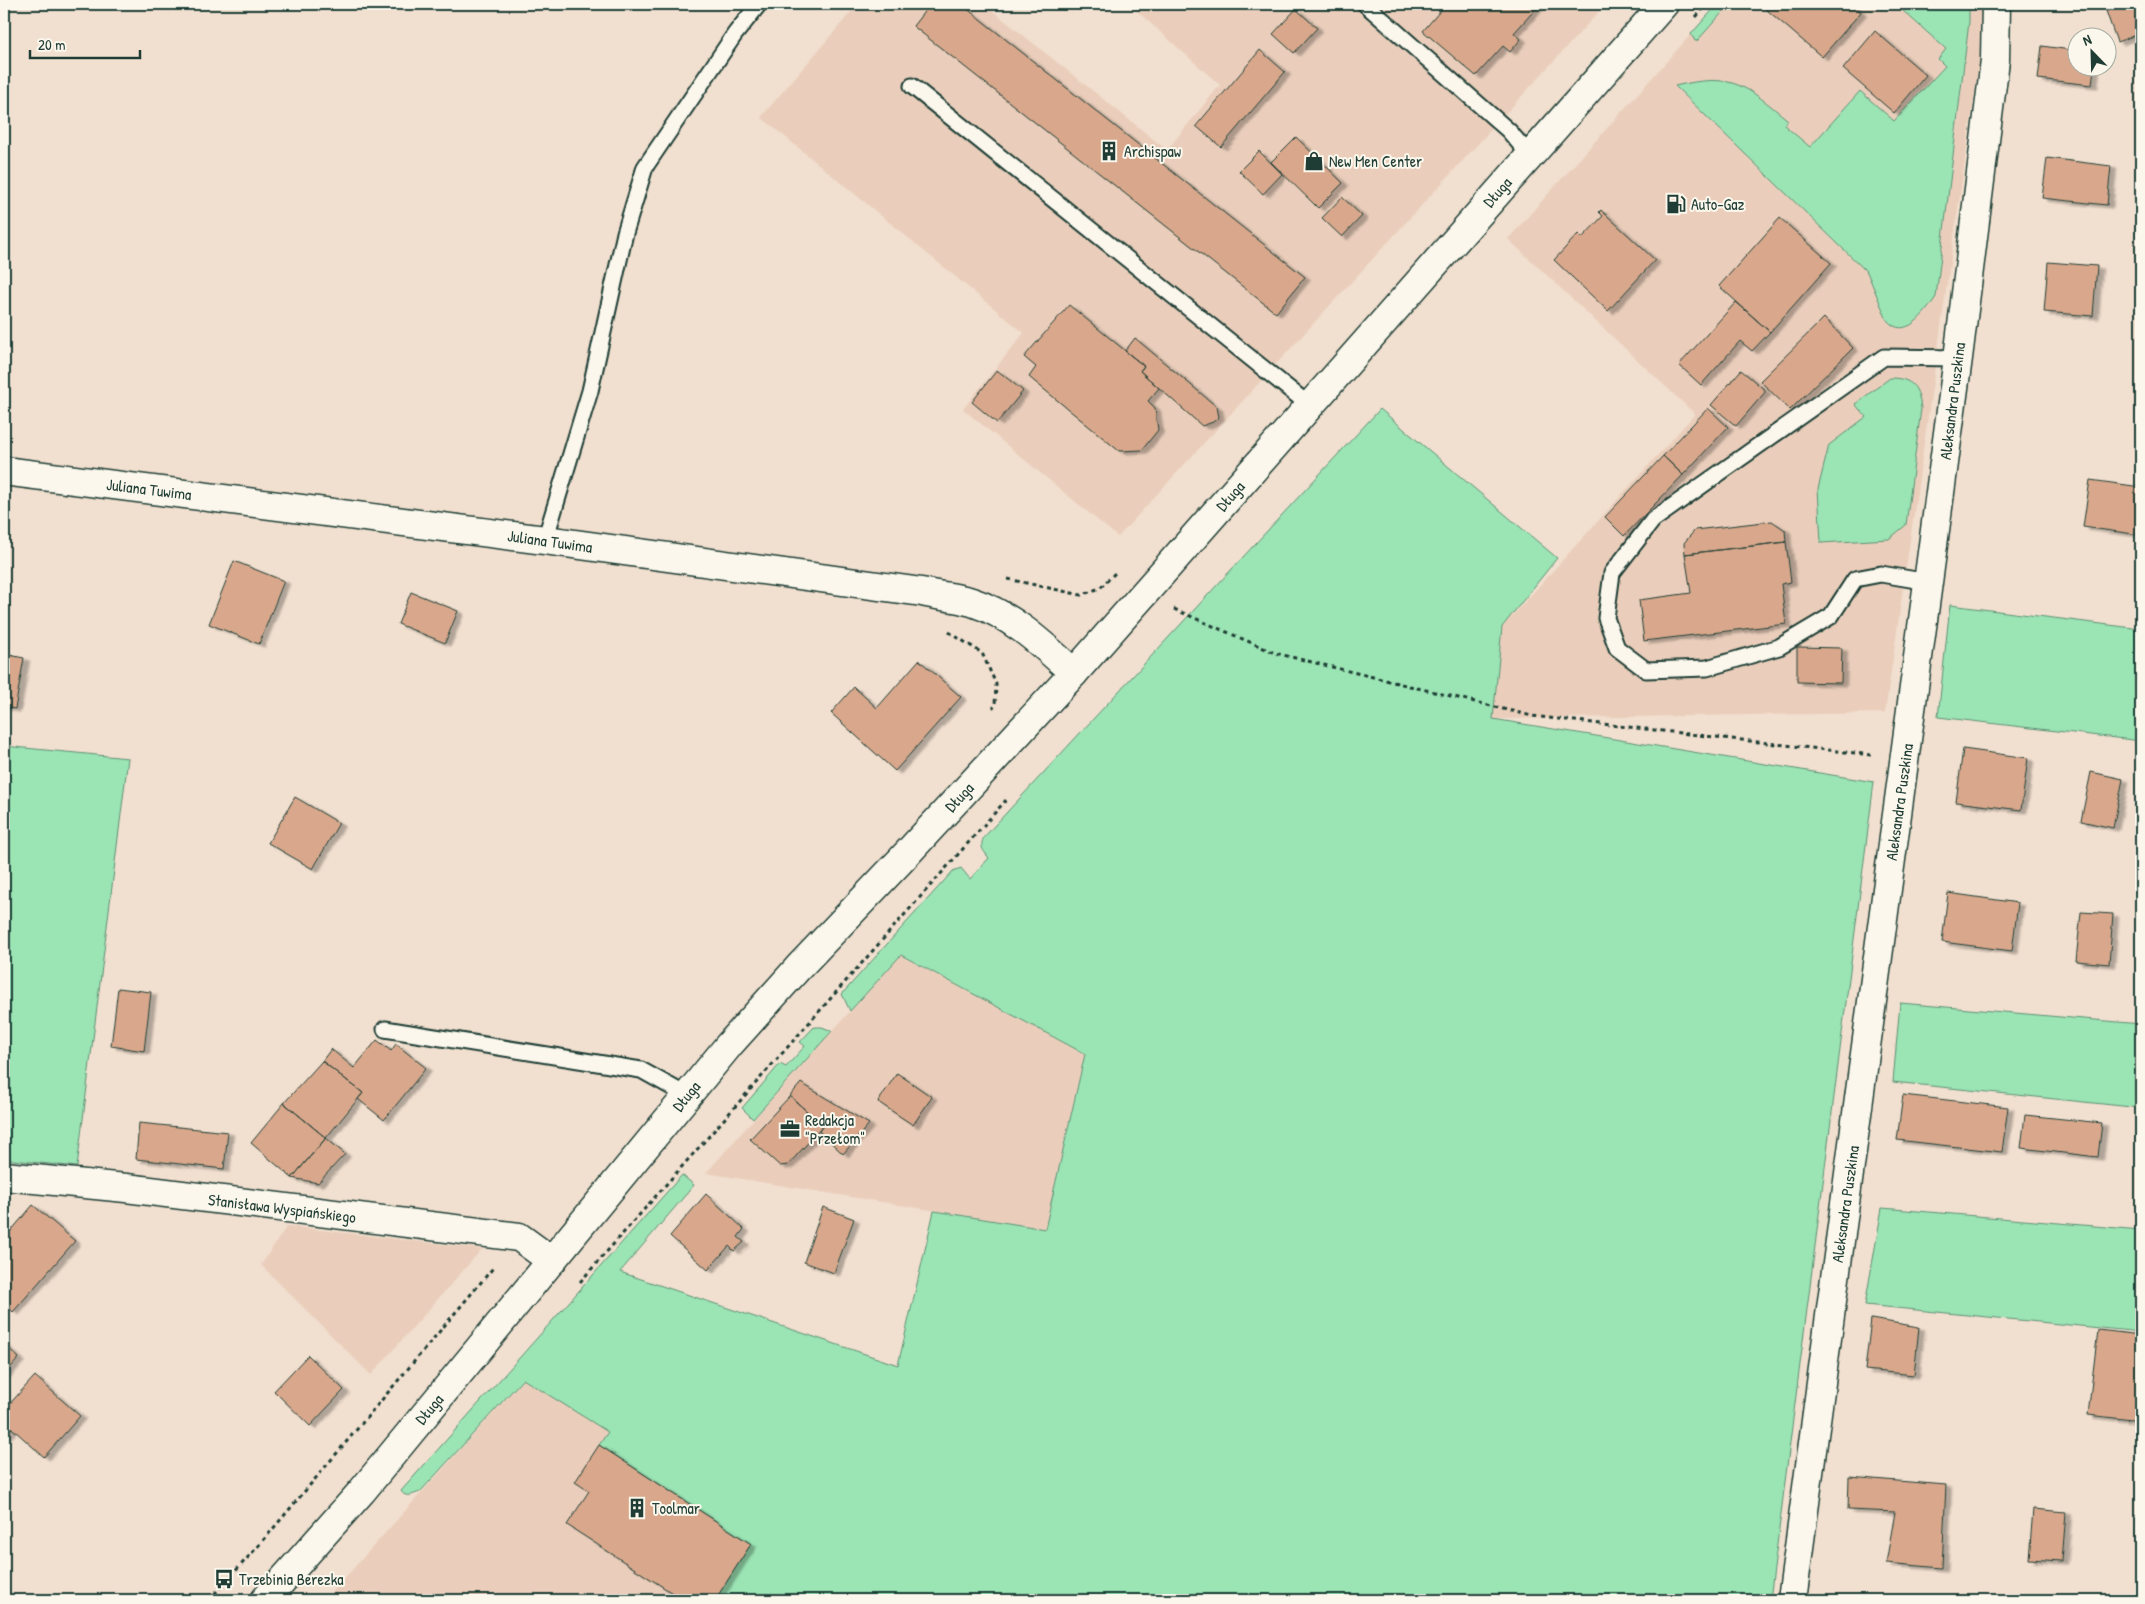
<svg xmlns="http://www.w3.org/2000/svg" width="2145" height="1604" font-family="'Patrick Hand',sans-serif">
	<defs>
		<filter id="shadow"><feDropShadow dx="5.5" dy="3" stdDeviation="1" flood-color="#0004"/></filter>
	</defs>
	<rect width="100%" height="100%" fill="#f1dfcf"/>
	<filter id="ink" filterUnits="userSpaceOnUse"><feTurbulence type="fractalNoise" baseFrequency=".02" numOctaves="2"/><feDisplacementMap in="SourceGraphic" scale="10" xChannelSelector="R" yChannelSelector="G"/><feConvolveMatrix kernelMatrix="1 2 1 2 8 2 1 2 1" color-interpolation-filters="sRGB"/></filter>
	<g filter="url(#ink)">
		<!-- built -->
		<path fill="#eacebb" d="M858,4H984L1167,150L1220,85L1129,4H1606L1118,537L963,409L1024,333L761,117Z
			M1718,4H1982L1980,57L1885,713L1493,719L1502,627L1695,414L1508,239Z
			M900,955L1085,1054L1045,1229L706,1173Z
			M287,1226L482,1249L371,1375L261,1265Z
			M528,1374L882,1600H325Z"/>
		<!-- green -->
		<path fill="#9be4b4" stroke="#5d9074" d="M1718,4H1730L1697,41H1695L1691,34Z
			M1899,4H1969V22L1936,297C1926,312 1905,342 1887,320L1867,272L1675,86C1733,72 1745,85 1788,120L1784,125L1810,147L1860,91L1894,121L1945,66L1938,59L1946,49L1902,10Z
			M1890,378C1913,378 1919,388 1921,409L1906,525L1889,539L1821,543L1818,489L1829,445L1866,417L1855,404Z
			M1380,409L1557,558L1502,627L1493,719L1874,782L1770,1600H715L751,1544L599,1445L608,1432L523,1379L420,1492C413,1494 406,1499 401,1491L682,1175L694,1185L620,1272L898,1365L934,1211L1045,1229L1085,1054L901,955L850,1011L842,994L953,871L961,868L970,879L989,858C983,850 979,847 984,837Z
			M1950,605L2141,629V741L1938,717Z
			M4,746L128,758L77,1167L4,1159Z
			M1900,1003L2141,1024V1108L1893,1082Z
			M814,1027H822L832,1031L753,1119L742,1108L780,1064L786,1067L805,1046L800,1042Z
			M1882,1208L2141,1230V1332L1865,1305Z"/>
		<!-- building -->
		<path fill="#d9a88c" stroke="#1f3d34" filter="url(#shadow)" d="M930,4H961L1305,277L1276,313L913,26Z
			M1446,4H1540L1514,33L1521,39L1510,52L1503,46L1476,76L1423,31Z
			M1760,4H1852L1861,12L1822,57Z
			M2125,4H2141V33L2117,42L2106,11Z
			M1296,9L1317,28L1294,53L1273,34Z
			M1875,31L1926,75L1894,113L1843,69Z
			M2042,46L2078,51V68H2094L2092,85L2038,79Z
			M1260,50L1285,72L1221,147L1196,126Z
			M1296,137L1343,183L1318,208L1271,162Z
			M1259,151L1282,174L1263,194L1239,171Z
			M2047,158L2111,166L2107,205L2042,198Z
			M2141,166V206H2137Z
			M1342,197L1362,216L1342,237L1322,218Z
			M1601,210L1655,260L1608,311L1554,260L1578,234L1582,238L1603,216L1599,212Z
			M1780,218L1831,263L1770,332L1719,286Z
			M2048,262L2097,266L2093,316L2044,312Z
			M1736,302L1770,332L1752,351L1740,341L1701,385L1679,365Z
			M1069,305L1144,366L1140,371L1159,388L1148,401L1155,408L1158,430L1142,450L1119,451L1029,377L1036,367L1024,357Z
			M1824,318L1853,348L1790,410L1760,381Z
			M1135,338L1217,407L1219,417L1213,422L1202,426L1140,371L1144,366L1125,351Z
			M997,370L1023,391L997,423L972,402Z
			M1741,370L1766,391L1736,426L1711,405Z
			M1708,408L1728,427L1683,475L1663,456Z
			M1663,456L1683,475L1624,536L1605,517Z
			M2090,480L2141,487V535L2083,527Z
			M1772,521L1785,530L1786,542L1685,554L1684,543L1695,530Z
			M1786,542L1791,582L1781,584L1786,624L1644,641L1639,600L1691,593L1685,554Z
			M234,561L284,581L259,644L209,624Z
			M411,592L458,611L445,643L398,624Z
			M1797,647L1842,648L1841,683L1797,682Z
			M4,654L24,658L15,709L4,707Z
			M919,660L961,697L895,771L831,713L854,687L877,708Z
			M1963,749L2028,758L2021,810L1956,802Z
			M2091,772L2123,779L2113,828L2081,821Z
			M295,797L339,823L313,869L268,843Z
			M1948,893L2018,903L2012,951L1942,942Z
			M2081,912L2113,914L2109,964L2076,961Z
			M118,988L151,992L144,1051L111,1046Z
			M377,1040L391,1051L396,1044L426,1068L384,1120L358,1099L363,1093L322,1061L331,1049L354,1068Z
			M322,1061L363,1093L326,1138L284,1103Z
			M897,1073L932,1097L913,1125L878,1102Z
			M801,1083L869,1124L843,1154L819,1131L823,1126L790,1096Z
			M1903,1095L2008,1107L2002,1152L1897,1140Z
			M790,1096L823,1126L788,1165L780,1166L750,1139Z
			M284,1103L326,1138L292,1178L251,1143Z
			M2025,1115L2102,1123L2098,1157L2021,1148Z
			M139,1123L228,1132L224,1169L136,1159Z
			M326,1138L345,1154L318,1183L292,1178Z
			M706,1194L744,1229L738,1237L744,1242L734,1251L729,1246L708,1270L670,1236Z
			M33,1205L75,1241L13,1312L4,1303V1239Z
			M823,1207L854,1219L834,1273L804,1262Z
			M1871,1319L1919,1327L1914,1375L1865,1370Z
			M2098,1330L2141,1335V1421L2088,1415Z
			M4,1344L19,1358L4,1375Z
			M308,1355L344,1390L310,1426L274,1391Z
			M35,1376L80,1416L44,1457L4,1421V1410Z
			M4,1421L12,1428L4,1437Z
			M599,1445L751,1544L715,1600H683L567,1525L589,1491L575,1482Z
			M1849,1477L1946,1485L1942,1568L1886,1563L1895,1512L1848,1510Z
			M2033,1509L2066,1512L2062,1561L2029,1559Z"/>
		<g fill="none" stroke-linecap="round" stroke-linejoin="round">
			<defs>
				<path id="lane" d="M1365,4L1509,131L1530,156
					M912,86L1309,405
					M545,540L590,391L625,233L645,167L735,34L759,4
					M1928,582L1881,574L1855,579L1831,616L1779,647L1707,668L1646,670L1617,648L1606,618L1612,573L1653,520L1884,357L1958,358
					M385,1029L641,1070L686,1095"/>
				<path id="street" d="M4,471L545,540L922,592C938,596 956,597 972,602C1012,615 1043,645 1074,673
					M4,1176L126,1188L519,1237L552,1261
					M1792,1600L1958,358L1995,60L1996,4"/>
				<path id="primary" d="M265,1600L362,1491L729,1045L798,968L902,859L1074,673L1664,4"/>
			</defs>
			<!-- lane casing -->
			<use href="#lane" stroke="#1f3d34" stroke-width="19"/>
			<!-- street casing -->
			<use href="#street" stroke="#1f3d34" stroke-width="31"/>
			<!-- primary casing -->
			<use href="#primary" stroke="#1f3d34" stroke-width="31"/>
			<!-- path -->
			<path stroke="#1f3d34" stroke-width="3" stroke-dasharray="4 4" stroke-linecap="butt" d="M1696,17L1707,4
				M1008,579L1081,595L1100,588L1115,573
				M1174,609L1275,653L1532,716L1872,755
				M949,632L982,653L996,684L995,706L993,708
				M580,1282L1006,800
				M209,1600L261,1543L493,1268"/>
			<!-- lane -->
			<use href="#lane" stroke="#fbf7ec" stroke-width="15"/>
			<!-- street -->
			<use href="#street" stroke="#fbf7ec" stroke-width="28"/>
			<!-- primary -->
			<use href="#primary" stroke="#fbf7ec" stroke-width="28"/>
		</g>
	</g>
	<!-- icons -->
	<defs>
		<symbol id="building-bare" viewBox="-9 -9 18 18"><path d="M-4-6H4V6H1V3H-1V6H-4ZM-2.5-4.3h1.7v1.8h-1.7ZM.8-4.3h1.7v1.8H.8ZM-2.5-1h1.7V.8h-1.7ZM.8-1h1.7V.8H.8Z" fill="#1f3d34" stroke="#fbf7ec" stroke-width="2.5" paint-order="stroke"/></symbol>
		<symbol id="shop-bare" viewBox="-9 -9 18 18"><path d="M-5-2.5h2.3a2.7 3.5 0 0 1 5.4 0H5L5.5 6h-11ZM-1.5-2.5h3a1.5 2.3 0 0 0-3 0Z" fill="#1f3d34" stroke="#fbf7ec" stroke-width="2.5" paint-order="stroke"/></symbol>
		<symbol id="fuel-bare" viewBox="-9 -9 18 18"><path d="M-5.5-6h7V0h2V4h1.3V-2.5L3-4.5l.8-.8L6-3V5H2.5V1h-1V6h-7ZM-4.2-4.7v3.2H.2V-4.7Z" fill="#1f3d34" stroke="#fbf7ec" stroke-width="2.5" paint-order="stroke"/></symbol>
		<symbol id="office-bare" viewBox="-9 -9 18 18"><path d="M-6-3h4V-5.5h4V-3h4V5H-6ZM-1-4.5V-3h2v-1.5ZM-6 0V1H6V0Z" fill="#1f3d34" stroke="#fbf7ec" stroke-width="2.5" paint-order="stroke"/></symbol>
		<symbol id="bus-bare" viewBox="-9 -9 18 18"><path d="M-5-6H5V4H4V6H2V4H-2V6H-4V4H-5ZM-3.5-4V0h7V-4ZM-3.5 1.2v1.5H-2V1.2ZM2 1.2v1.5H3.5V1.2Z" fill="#1f3d34" stroke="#fbf7ec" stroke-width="2.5" paint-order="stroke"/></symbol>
	</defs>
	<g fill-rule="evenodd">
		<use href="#building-bare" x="1095" y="137" width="28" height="28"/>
		<use href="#shop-bare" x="1300" y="147" width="28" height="28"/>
		<use href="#fuel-bare" x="1662" y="190" width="28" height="28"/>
		<use href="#office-bare" x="776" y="1115" width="28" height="28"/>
		<use href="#building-bare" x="623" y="1494" width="28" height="28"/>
		<use href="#bus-bare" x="210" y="1565" width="28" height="28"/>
	</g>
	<g text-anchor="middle" stroke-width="4" stroke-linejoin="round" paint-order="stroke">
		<!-- poi labels -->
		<g font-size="16" fill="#1f3d34" stroke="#fbf7ec" text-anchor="start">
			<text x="1124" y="157">Archispaw</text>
			<text x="1329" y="167">New Men Center</text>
			<text x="1691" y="210">Auto-Gaz</text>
			<text x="805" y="1126">Redakcja<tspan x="805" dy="18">"Przełom"</tspan></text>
			<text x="652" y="1514">Toolmar</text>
			<text x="239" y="1585">Trzebinia Berezka</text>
		</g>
		<!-- street labels -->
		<g font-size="16" fill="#1f3d34" stroke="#fbf7ec">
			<text transform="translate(1497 192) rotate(-49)" y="6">Długa</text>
			<text transform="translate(1952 401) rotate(-83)" y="6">Aleksandra Puszkina</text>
			<text transform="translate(149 489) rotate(7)" y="6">Juliana Tuwima</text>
			<text transform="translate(1230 496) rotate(-49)" y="6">Długa</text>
			<text transform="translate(550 541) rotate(8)" y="6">Juliana Tuwima</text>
			<text transform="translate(959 797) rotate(-47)" y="6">Długa</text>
			<text transform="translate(1899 802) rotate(-82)" y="6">Aleksandra Puszkina</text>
			<text transform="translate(686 1096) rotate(-51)" y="6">Długa</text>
			<text transform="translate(1845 1204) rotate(-82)" y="6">Aleksandra Puszkina</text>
			<text transform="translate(282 1208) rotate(7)" y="6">Stanisława Wyspiańskiego</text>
			<text transform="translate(429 1409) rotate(-50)" y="6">Długa</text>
		</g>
	</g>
	<!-- margin -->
	<rect width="2145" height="1604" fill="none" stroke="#fbf7ec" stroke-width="20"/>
	<rect x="10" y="10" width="2125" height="1584" fill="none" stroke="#1f3d34" stroke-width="2" filter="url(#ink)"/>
	<!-- north arrow -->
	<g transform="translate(2092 52) rotate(337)"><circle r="24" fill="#fbf7ec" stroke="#a3ada2"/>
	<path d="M0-4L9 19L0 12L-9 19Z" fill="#1f3d34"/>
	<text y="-8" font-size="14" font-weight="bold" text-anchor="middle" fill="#1f3d34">N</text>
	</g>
	<!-- scale -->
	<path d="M30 50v8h110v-8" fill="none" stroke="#1f3d34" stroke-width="2.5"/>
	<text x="38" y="50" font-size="15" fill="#1f3d34" stroke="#fbf7ec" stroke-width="4" paint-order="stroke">20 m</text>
</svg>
